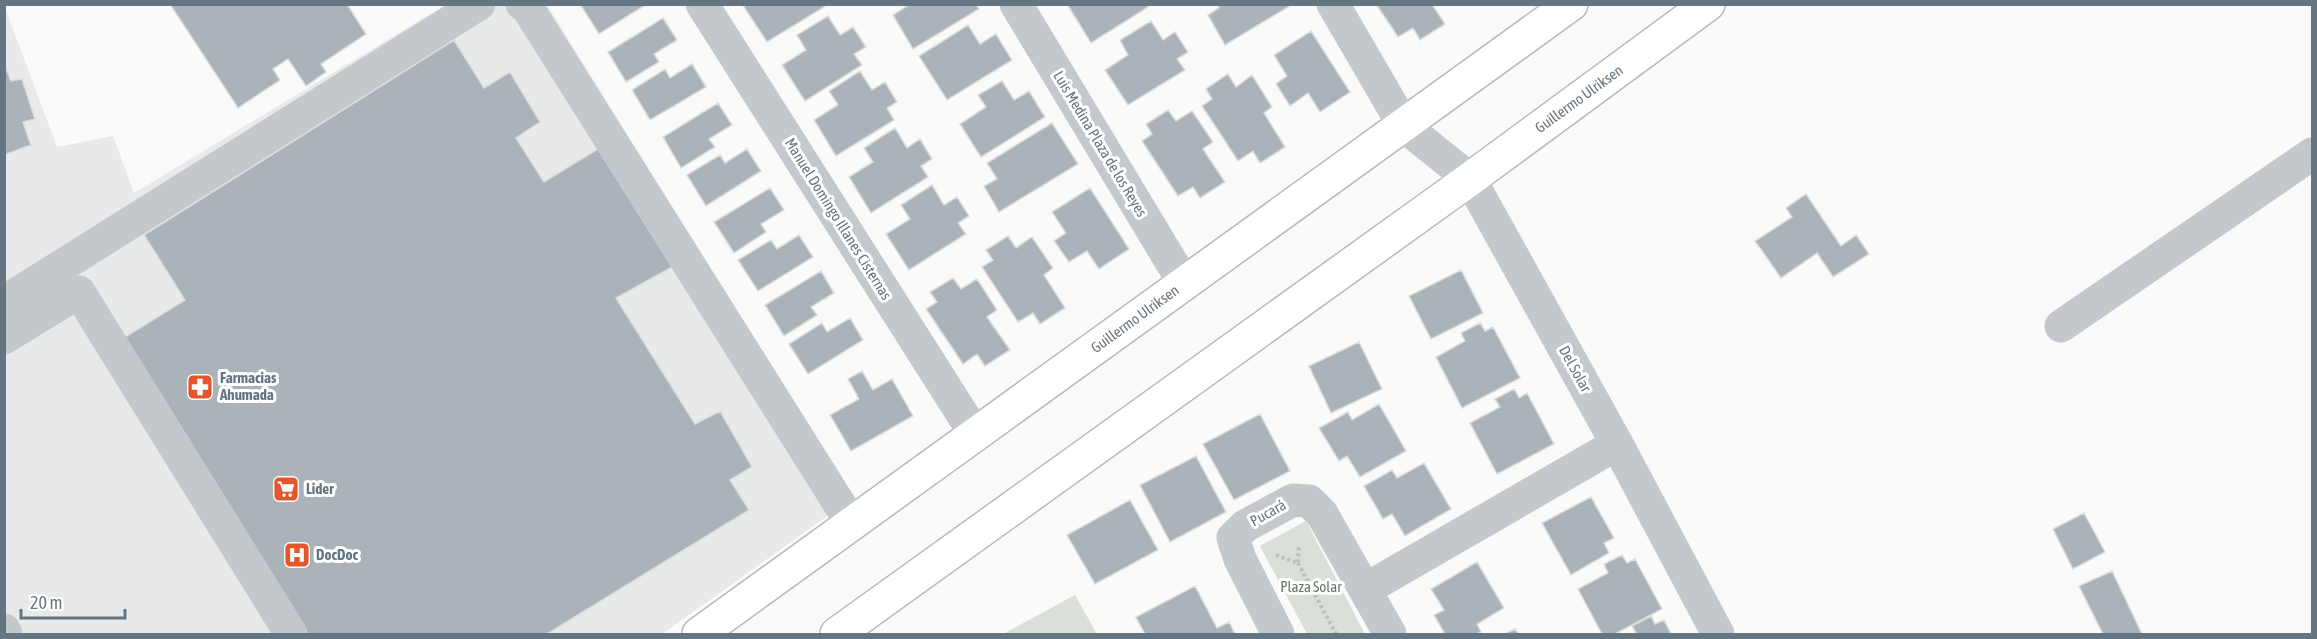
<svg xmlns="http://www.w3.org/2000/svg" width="2317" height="639" font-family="'Asap Condensed',sans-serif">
	<rect width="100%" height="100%" fill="#fafaf8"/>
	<!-- built -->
	<path fill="#e8e9e9" d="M4,5L57,147L113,136L134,193L445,5H547L842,481L826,517L662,634H5Z"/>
	<!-- green -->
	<path fill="#dadfd7" d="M1306,521L1365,634H1307L1260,546Z
		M1075,595L1097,634H1003Z"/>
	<!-- building -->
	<path fill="#aab3b9" stroke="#dcdcda" stroke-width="1.5" d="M170,4H347L366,34L321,64L326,72L306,86L288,59L273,69L280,80L238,108Z
		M580,4H647L599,34Z
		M748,4H822L824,7L767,42L744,7Z
		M910,4H976L979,9L913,49L893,15Z
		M1067,4H1146L1148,7L1091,43Z
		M1217,4H1293L1225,45L1208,15L1219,8Z
		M1376,4H1432L1445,24L1420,40L1413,28L1398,37Z
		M828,16L840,35L853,27L866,47L854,54L862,65L805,101L782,65L806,50L797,35Z
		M663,18L677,40L654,54L659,62L626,82L608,52Z
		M1151,21L1163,40L1175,32L1188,52L1177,59L1185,70L1128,105L1105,70L1128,55L1120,40Z
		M968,25L980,44L996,34L1012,60L947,100L919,56Z
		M1311,31L1350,92L1320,112L1308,93L1290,106L1276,84L1287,76L1274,55Z
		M454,40L484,88L510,72L540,122L516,138L544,182L601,147L674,266L616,298L695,424L720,411L752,467L730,480L749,510L547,634H301L117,342L185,300L144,235Z
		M4,63L11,81L22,79L35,119L23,122L31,145L4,155Z
		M692,64L706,87L650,120L632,90L665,69L670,78Z
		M860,71L872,90L885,82L897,102L887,108L894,120L836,156L814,120L838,105L829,91Z
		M1228,74L1236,87L1252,75L1272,107L1264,113L1285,147L1260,163L1253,151L1238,161L1202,106L1212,99L1206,89Z
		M1002,81L1014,100L1029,91L1045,117L981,157L960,124L986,107L978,95Z
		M718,103L732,125L709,139L715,147L681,168L663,137Z
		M1168,110L1176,121L1192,111L1213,142L1203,149L1225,182L1200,198L1193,187L1178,196L1142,141L1152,134L1146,124Z
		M1052,123L1078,164L999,212L984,186L997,179L987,163Z
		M895,128L907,148L920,139L932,159L921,166L928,177L871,213L849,177L873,162L864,148Z
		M747,149L761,171L706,206L687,175L720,155L725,163Z
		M932,185L944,205L957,197L969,216L958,223L966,234L909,270L886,234L910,219L901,205Z
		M770,188L784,210L761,224L766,232L734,253L714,222Z
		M1090,188L1129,249L1099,269L1087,251L1069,262L1054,241L1066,233L1052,212Z
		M1806,194L1841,246L1856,235L1869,254L1833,277L1817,253L1781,278L1755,241L1792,217L1786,208Z
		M799,235L813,257L758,291L738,260L771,240L777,249Z
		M1008,236L1016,248L1032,237L1053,268L1044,275L1065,308L1040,324L1033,313L1018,322L982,267L993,260L986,250Z
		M1461,270L1483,313L1431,339L1409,296Z
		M821,271L834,293L811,307L817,315L784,336L765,305Z
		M953,278L961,289L977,279L997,310L987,317L1010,350L985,366L977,354L963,364L926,309L937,302L930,292Z
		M850,318L863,340L808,374L789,344L822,323L827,332Z
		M1480,323L1485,331L1493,327L1520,378L1462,408L1436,357L1465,341L1461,333Z
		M1359,342L1382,389L1331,413L1309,366Z
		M862,371L873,390L892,379L913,416L851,451L830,415L859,399L848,379Z
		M1514,389L1519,398L1527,393L1554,444L1497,474L1470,423L1500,407L1495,399Z
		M1379,404L1406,451L1360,477L1347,456L1339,461L1319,428L1348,412L1352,420Z
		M1260,414L1290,471L1234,500L1203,444Z
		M1196,456L1226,512L1170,542L1140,485Z
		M1424,463L1451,509L1405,536L1392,514L1383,519L1364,486L1392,470L1397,478Z
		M1591,497L1614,538L1604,543L1609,553L1571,575L1542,523Z
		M1130,500L1158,550L1095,584L1067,535Z
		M2084,513L2105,552L2073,569L2053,529Z
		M1622,555L1627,563L1635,559L1662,609L1615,634H1602L1578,589L1608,573L1604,564Z
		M1477,562L1504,608L1477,624L1481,632L1477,634H1445L1434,615L1444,610L1431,589Z
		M2112,571L2142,634H2103L2079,586Z
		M1195,586L1217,628L1229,622L1235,634H1145L1136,617Z
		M1651,616L1655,624L1664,620L1671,634H1637L1632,626Z
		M1515,629L1519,634H1505Z"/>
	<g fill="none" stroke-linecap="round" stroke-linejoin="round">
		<defs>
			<path id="major" d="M699,634L1571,4
				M837,634L1470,179L1708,4"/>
		</defs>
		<!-- major casing -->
		<use href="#major" stroke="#b5babe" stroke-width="36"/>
		<!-- path -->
		<path stroke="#bbbfc2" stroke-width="4" stroke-dasharray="3 3" stroke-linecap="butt" d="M1276,555L1298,563L1299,545
			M1298,563L1336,634"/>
		<!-- minor -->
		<path stroke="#c3c8cc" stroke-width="33" d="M522,4L527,7L852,524
			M702,4L975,434
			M1016,4L1184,283
			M1333,4L1404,126L1470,179L1617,444L1718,634
			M4,302L479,4
			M2061,326L2312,154
			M4,338L79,292L291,634
			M1366,589L1617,444
			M4,630L6,634
			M1278,634L1240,559L1233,538L1245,526L1293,500L1309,501L1322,514L1390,634"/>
		<!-- major -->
		<use href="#major" stroke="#fff" stroke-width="33"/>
	</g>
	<!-- icons -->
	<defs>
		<symbol id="pharmacy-square" viewBox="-11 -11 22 22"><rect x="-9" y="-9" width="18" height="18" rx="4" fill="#e4572e" stroke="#fff"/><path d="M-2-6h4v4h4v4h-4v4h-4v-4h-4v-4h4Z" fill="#fff"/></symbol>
		<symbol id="supermarket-square" viewBox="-11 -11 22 22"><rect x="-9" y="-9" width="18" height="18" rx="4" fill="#e4572e" stroke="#fff"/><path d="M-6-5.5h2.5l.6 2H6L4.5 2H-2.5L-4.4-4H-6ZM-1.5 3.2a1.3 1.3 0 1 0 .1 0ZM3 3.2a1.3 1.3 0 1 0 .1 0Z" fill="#fff"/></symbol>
		<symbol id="hospital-square" viewBox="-11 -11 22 22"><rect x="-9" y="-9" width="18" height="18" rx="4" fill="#e4572e" stroke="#fff"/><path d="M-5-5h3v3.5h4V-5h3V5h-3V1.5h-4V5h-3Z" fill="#fff"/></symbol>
	</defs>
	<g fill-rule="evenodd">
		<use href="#pharmacy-square" x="185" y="372" width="30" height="30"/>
		<use href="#supermarket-square" x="271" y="474" width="30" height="30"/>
		<use href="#hospital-square" x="282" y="540" width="30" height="30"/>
	</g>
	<g text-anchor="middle" stroke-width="6" stroke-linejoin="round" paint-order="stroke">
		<!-- street labels -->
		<g font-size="15" fill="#657683" stroke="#fff">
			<text transform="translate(1579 99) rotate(-36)" y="5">Guillermo Ulriksen</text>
			<text transform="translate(1100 144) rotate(59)" y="5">Luis Medina Plaza de los Reyes</text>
			<text transform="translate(838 219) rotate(58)" y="5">Manuel Domingo Illanes Cisternas</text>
			<text transform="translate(1135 319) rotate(-36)" y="5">Guillermo Ulriksen</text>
			<text transform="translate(1575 369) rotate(61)" y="5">Del Solar</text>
			<text transform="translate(1268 513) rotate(-29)" y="5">Pucará</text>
		</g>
		<!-- poi labels -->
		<g font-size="15" font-weight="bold" fill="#657683" stroke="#fff" text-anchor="start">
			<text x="220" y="383">Farmacias<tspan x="220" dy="17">Ahumada</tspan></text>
			<text x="306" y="494">Lider</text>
			<text x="316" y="560">DocDoc</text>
		</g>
		<!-- park labels -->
		<g font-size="15" fill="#687a64" stroke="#fff">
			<text x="1311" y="592">Plaza Solar</text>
		</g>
	</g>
	<!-- border -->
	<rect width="2317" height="639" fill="none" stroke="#657683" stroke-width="12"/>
	<!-- scale -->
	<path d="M21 609v9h104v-9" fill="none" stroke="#657683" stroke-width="3"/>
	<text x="30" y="609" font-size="18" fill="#657683" stroke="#ffffff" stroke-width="4.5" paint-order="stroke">20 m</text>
</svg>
